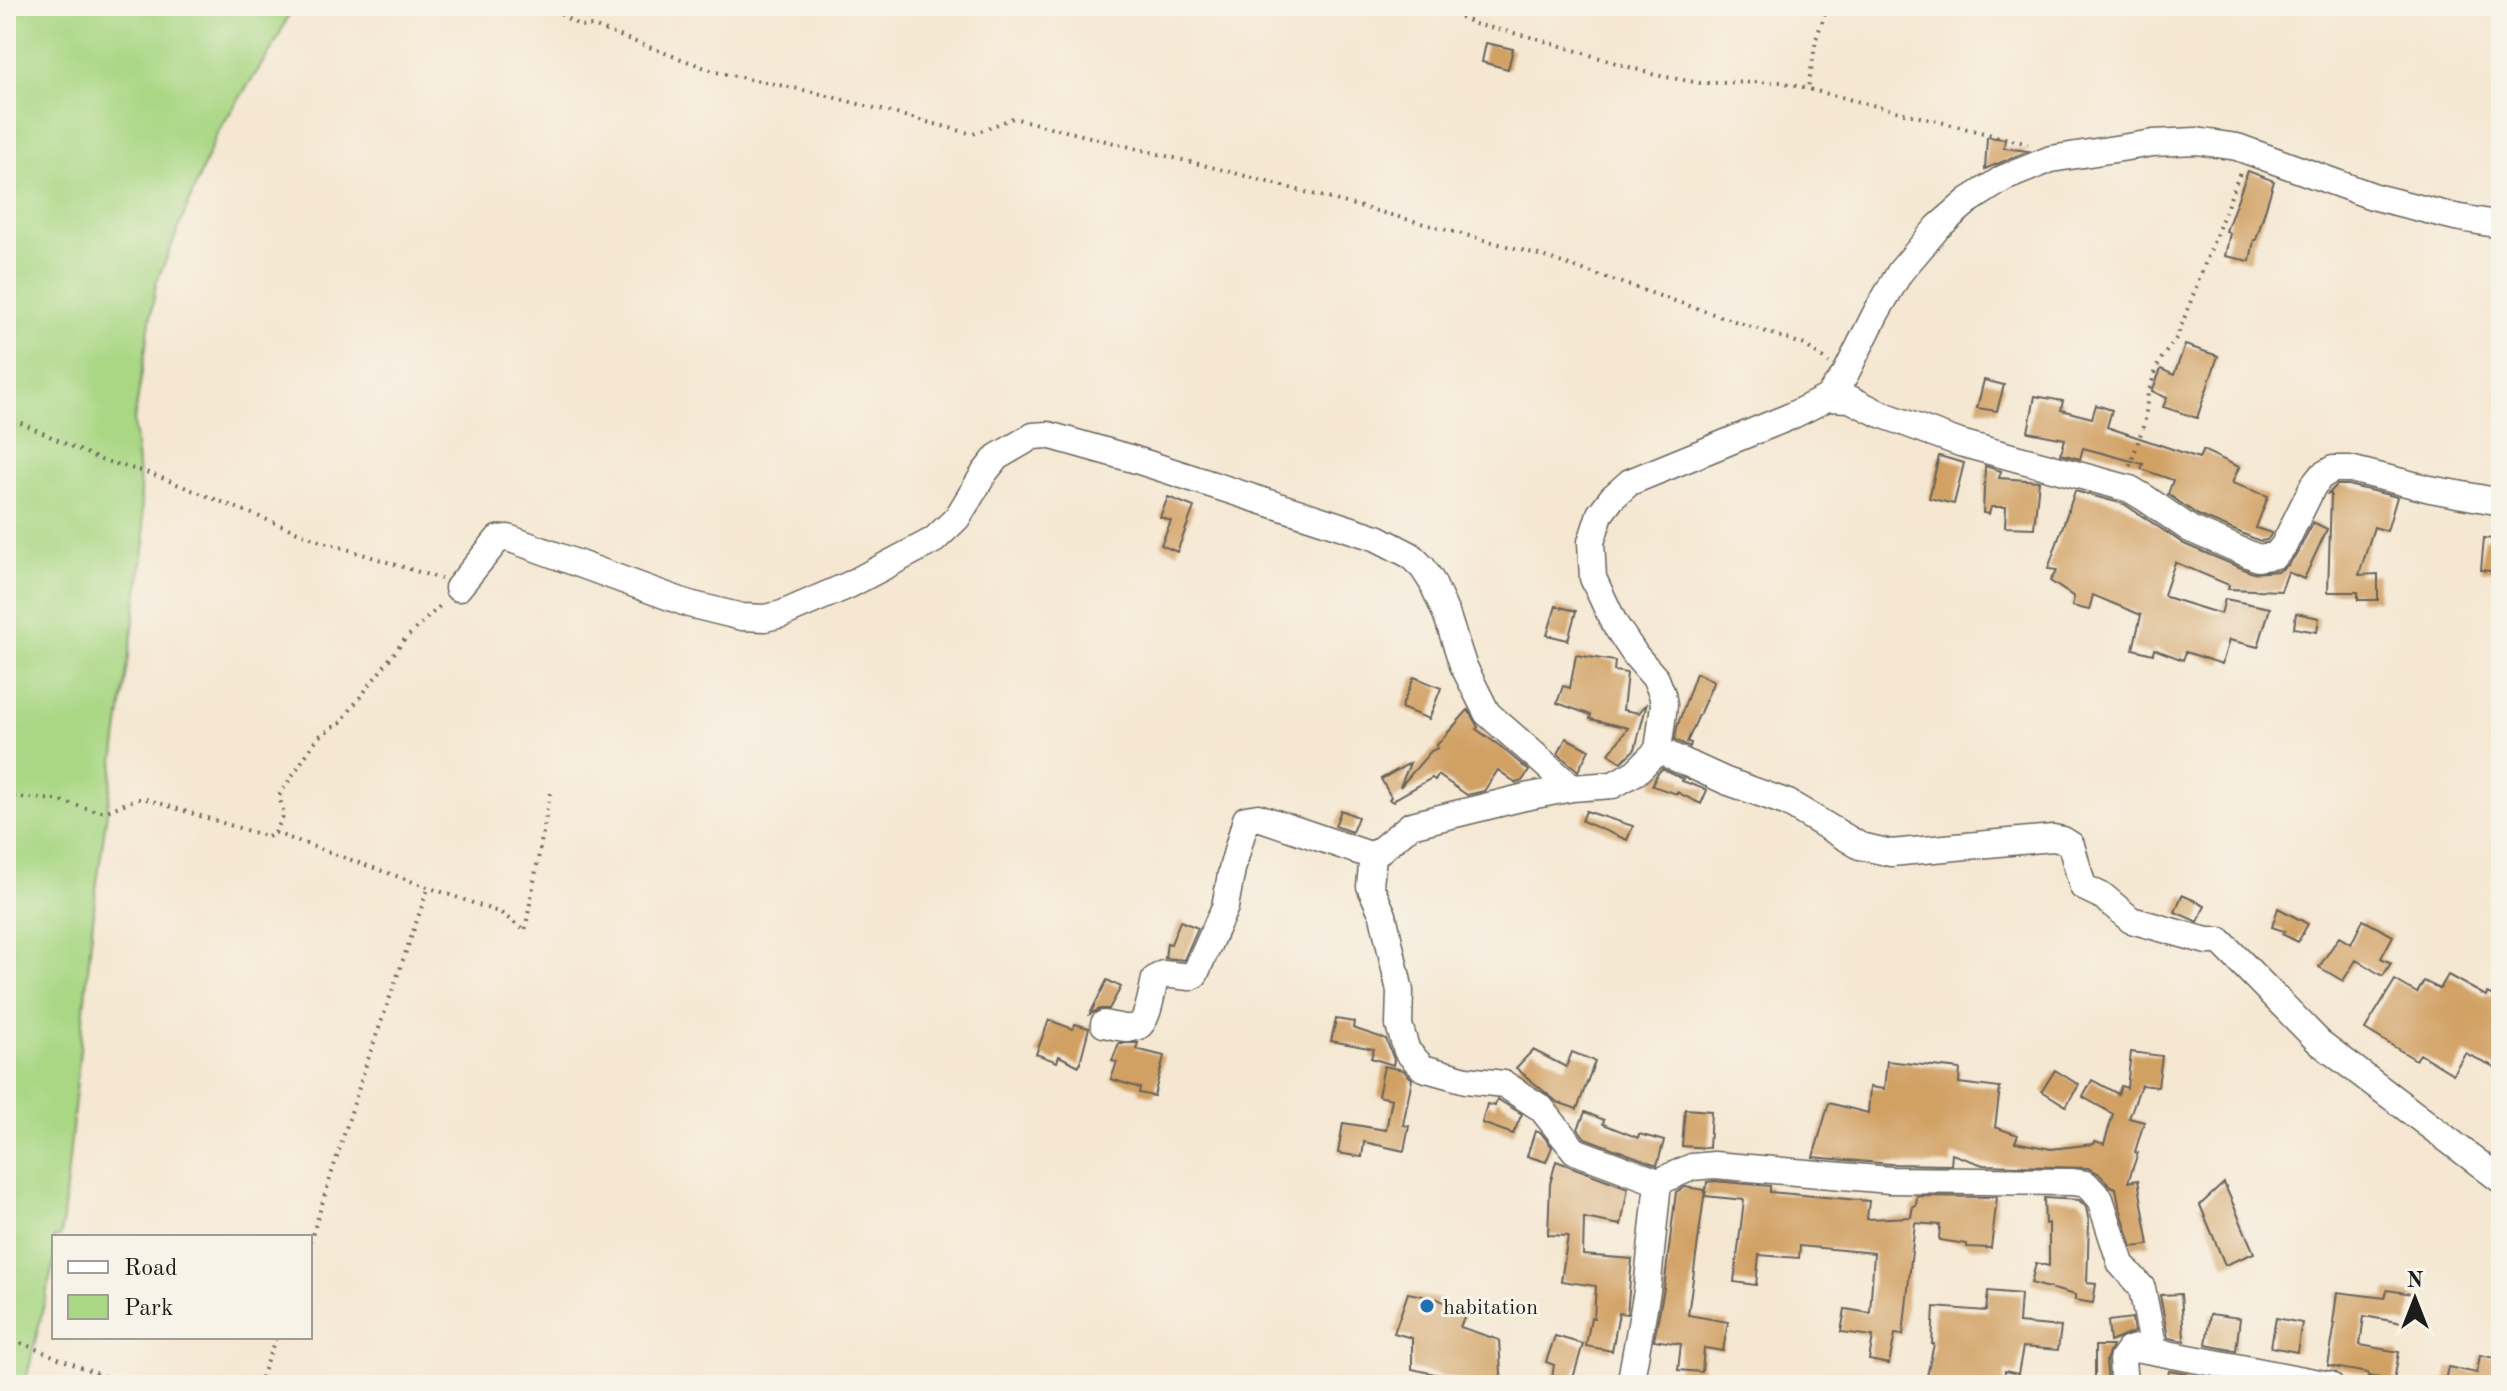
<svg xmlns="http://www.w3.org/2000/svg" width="2507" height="1391" font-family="'Old Standard TT',serif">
	<rect width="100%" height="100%" fill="#f7f3e8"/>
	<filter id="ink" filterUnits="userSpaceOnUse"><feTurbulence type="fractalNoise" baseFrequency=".0125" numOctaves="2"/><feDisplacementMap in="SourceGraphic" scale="16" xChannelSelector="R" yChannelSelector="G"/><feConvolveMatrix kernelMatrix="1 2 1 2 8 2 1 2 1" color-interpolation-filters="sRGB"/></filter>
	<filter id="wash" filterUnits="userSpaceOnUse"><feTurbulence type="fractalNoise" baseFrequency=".006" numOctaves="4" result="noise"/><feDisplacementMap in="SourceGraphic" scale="32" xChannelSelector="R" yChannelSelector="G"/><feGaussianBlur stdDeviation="1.8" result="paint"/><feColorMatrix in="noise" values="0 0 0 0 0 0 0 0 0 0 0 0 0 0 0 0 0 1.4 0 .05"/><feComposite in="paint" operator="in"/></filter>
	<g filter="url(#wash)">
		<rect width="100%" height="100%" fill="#f5e7d1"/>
		<!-- green -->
		<path fill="#a9d784" stroke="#627a50" stroke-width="2" d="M6,6H293L275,44L217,133L156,284L134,422L145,542L96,890L62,1229L60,1237H54V1261L25,1385H6Z"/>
		<g id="blocks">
			<!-- building -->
			<path fill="#d1a064" d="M1486,43L1513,49L1508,69L1482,62Z
				M1987,137L2005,139L2004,148L2028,151L1985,169Z
				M2248,171L2274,181L2256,240H2254L2250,261L2225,256L2230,233L2226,231Z
				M2185,345L2218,356L2197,418L2163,407L2167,398L2152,391L2161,369L2174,375Z
				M1984,380L2004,385L1997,411L1977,408Z
				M2035,396L2063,401L2061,410L2092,418L2096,405L2112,410L2107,427L2199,458L2203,450L2239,467L2232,483L2268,496L2256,528L2272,533L2270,536L2267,540L2260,541L2198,515L2168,494L2173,480L2141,469L2143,464L2083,448L2080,459L2061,454L2065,439L2028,432Z
				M1939,456L1964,463L1954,504L1929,498Z
				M1985,466L2001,471L1999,478L2039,481L2034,528L2005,527L2006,507H1991L1989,514L1983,513Z
				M2337,485H2348L2397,497L2387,531L2374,527L2359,575L2378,574V600H2358V592H2328L2331,494H2328Z
				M2075,491L2124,504L2184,544L2253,573L2279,571L2288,565L2298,552L2313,522L2327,529L2304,579L2288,572L2281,591L2228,589L2229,585L2175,562L2164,595L2166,597L2221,614L2225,599L2270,608L2258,647L2229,640L2222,664L2186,652L2183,660L2154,649L2153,654L2133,649L2141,615L2093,595L2089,610L2072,606L2074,597L2050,581L2057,570L2048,569Z
				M1168,497L1194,507L1177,552L1161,545L1171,521L1160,517Z
				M2484,538L2501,540L2499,572L2481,570Z
				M1556,606L1576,611L1568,640L1547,635Z
				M2296,613L2319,618L2317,632L2294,628Z
				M1576,655L1615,661L1614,671L1627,673L1623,710L1639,713L1647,703L1635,749L1621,762L1609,754L1628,728L1590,719L1591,715L1557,703L1563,686L1570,688Z
				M1696,673L1714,681L1687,742L1691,743L1690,747L1675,740L1677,727Z
				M1414,677L1441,688L1429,719L1401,708Z
				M1468,710L1478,727L1476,729L1500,746L1529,771L1522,781L1516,783L1498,770L1484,791L1467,795L1438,775L1435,780L1432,778L1395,799L1394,802L1391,801L1389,799L1391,797L1381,779L1410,763L1400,787L1431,751L1438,748L1436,746Z
				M1566,738L1589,750L1578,771L1558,754Z
				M1662,769L1683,779L1682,781L1707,790L1701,804L1677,792V794L1652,786L1657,774Z
				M1341,810L1358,817L1352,832L1335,826Z
				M1586,811L1633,826L1627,840L1582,821Z
				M2182,895L2205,905L2198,922L2175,912Z
				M2278,908L2308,924L2298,942L2282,934L2284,931L2272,927Z
				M2363,920L2393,936L2381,958L2391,963L2383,976L2356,960L2343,981L2319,967L2339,937L2351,944Z
				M1180,921L1198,928L1184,960L1165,958L1167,943L1171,944Z
				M2448,975L2486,996L2487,993L2501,999V1070L2465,1053L2453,1074L2420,1054L2416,1060L2365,1029L2395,980L2417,993L2424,981L2440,989Z
				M1107,980L1121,987L1109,1009H1100L1090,1014Z
				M1336,1019L1354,1022L1353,1028L1386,1039L1394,1060L1393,1065L1371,1058L1374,1049L1331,1041Z
				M1049,1020L1073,1029L1075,1024L1089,1028L1079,1066L1059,1056L1057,1062L1036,1054Z
				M1119,1043H1138L1136,1049L1164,1056L1154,1096L1139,1093L1140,1088L1111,1079L1117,1062L1112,1061Z
				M1533,1050L1566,1067L1572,1052L1595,1061L1577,1109L1557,1102L1516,1068Z
				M2131,1052L2162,1056L2158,1087L2141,1085L2129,1118L2144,1122L2135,1152L2138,1153L2128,1182L2138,1180L2149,1245L2132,1247L2119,1205L2116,1188L2110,1186L2098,1173L2088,1168L1983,1165L1952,1154L1951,1165L1891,1164L1813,1157L1829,1103L1868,1113L1870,1087L1884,1089L1887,1061L1960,1069L1959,1083L2000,1088L1995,1127L2018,1135L2015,1142L2051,1149L2094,1144L2095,1141L2104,1144L2113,1114L2083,1097L2092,1080L2118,1094L2121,1086L2127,1088Z
				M1384,1066L1403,1070L1412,1079L1403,1125L1409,1126L1404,1151L1364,1142L1362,1157L1338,1153L1343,1123L1386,1130L1392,1099L1378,1096Z
				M2055,1070L2079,1085L2066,1106L2042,1091Z
				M1497,1099L1522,1114L1513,1134L1482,1123L1487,1104L1495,1106Z
				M1685,1109L1711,1111L1709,1148L1682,1146Z
				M1585,1112L1604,1120L1603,1124L1638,1138L1639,1134L1664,1141L1657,1165L1585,1138L1578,1129Z
				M1535,1131L1541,1133L1552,1147L1546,1162L1527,1156Z
				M1556,1161L1628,1188L1621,1225L1584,1218L1583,1255L1632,1259L1627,1314L1619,1313L1612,1351L1586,1346L1591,1317L1594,1318L1596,1286L1561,1281L1568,1236L1548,1235L1550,1184Z
				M1714,1181L1770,1186V1192L1869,1201L1867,1219L1911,1217L1913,1206H1916L1917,1196L1997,1197L1991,1248L1967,1247V1244L1939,1240L1940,1225L1915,1223L1903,1335L1895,1334L1889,1364L1869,1360L1873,1336L1841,1332L1845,1309L1870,1313L1874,1253L1800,1246L1799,1258L1759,1255L1756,1285L1734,1282L1744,1200L1705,1196L1707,1182Z
				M2224,1183L2254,1253L2225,1265L2200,1205Z
				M1685,1187L1705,1190L1688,1315L1728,1322L1723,1351L1704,1348L1702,1372L1678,1370L1681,1344L1654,1340L1664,1288L1676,1192Z
				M2044,1198L2079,1200L2086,1207L2089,1222L2087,1283L2096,1284L2093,1303L2075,1300V1295L2031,1283L2036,1263L2049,1266V1223L2045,1224Z
				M2387,1290L2413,1294L2408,1324L2364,1316L2360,1345L2399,1352L2394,1381L2368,1376V1373L2328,1366L2335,1323H2333L2337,1292L2385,1298Z
				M1988,1291L2021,1294L2019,1323L2061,1327L2058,1350L2023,1347L2018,1374L2005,1371L2004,1385H1925L1934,1344H1932L1934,1307L1986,1311Z
				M1408,1293L1438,1299L1465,1315L1460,1327L1499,1340L1501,1374L1497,1385H1485L1412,1369V1338L1394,1333Z
				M2181,1294L2184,1339L2185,1341L2168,1338L2160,1295Z
				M2210,1314L2240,1318L2236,1351L2206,1345Z
				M2132,1318L2134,1332L2110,1342L2108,1321Z
				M2276,1318L2302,1323L2297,1352L2271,1347Z
				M1555,1336L1583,1344L1571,1385H1551L1554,1365L1546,1362Z
				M2095,1346H2112L2106,1360L2108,1385H2095Z
				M2480,1355L2500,1359L2496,1378L2500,1379L2499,1385H2444L2448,1367L2477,1373Z
				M2169,1371L2187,1374L2188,1385H2166Z"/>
		</g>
	</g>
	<g filter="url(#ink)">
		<use href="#blocks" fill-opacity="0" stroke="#68635b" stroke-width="2"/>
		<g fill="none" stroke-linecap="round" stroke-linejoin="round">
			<defs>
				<path id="minor" d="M1827,398L1850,399L1878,413L1960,443L2130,489L2145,498L2190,529L2258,558L2276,555L2284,545L2313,486L2321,476L2333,469H2350L2430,489L2501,502
					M458,588L498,539L508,538L689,604L742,617L765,618L782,614L849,585L934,540L957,518L985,472L997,457L1033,436L1048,435L1133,459L1377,538L1410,555L1423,568L1432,582L1447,616L1463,665L1487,713L1572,788L1613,785L1636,772L1658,750L1664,705L1662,694L1656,679L1636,656L1614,623L1593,578L1591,542L1600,514L1612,498L1630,482L1789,417L1827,398L1845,375L1876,313L1900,272L1938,227L1968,201L2004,178L2051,159L2153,143L2196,141L2237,147L2375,197L2455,217L2501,225
					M1658,750L1726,781L1788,803L1860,846L1891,853L2053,838L2063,840L2071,845L2083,887L2104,897L2131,920L2207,941H2220L2319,1042L2501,1180
					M1572,788L1525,797L1411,825L1373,856L1370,886L1383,915L1400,991L1399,1025L1407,1051L1423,1068L1466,1080L1504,1084L1541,1108L1575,1151L1658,1182L1647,1291L1630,1385
					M1104,1024C1113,1026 1128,1030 1137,1027C1148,1023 1152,990 1155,979L1163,974L1190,977L1195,974L1225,907L1232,869L1246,819L1258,817L1373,856
					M1658,1182L1692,1167L1714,1165L1890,1180L2073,1182L2086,1184L2100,1199L2121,1264L2142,1288L2154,1350
					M2124,1385L2122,1360L2129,1350L2136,1348L2330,1385"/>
			</defs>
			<!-- minor casing -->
			<use href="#minor" stroke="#68635b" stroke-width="29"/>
			<!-- path -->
			<path stroke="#68635b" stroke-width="4" stroke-dasharray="2 6" stroke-linecap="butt" d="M547,6L580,26H593L716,72L813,92L973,134L1013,118L1223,170L1533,253L1805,345L1829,363
				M1439,6L1475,24L1535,38L1655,75L1700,83L1781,82L1808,89
				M1828,6L1816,39L1808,89L2028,144
				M6,416L101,460L149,473L318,540L441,579
				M2130,466L2145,421L2148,393L2159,362L2177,337L2241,170
				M6,796L56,800L97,811H107L136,799H146L268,837L275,833L284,814L279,796L318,737L341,722L405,639L443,603
				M275,833L501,913L525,931L551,788
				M310,1242L366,1065L428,889
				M6,1337L125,1385
				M258,1385L276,1337"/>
			<!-- minor -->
			<use href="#minor" stroke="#fff" stroke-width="26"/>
		</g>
	</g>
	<!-- markers -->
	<circle fill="#1f6fb2" stroke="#f7f3e8" stroke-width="3" cx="1427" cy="1306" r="8"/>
	<g text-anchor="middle" stroke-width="6" stroke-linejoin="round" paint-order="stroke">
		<!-- poi labels -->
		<g font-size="22" fill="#1c1c1c" stroke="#f7f3e8" text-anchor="start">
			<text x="1443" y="1314">habitation</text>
		</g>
	</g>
	<!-- margin -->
	<rect width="2507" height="1391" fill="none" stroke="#f7f3e8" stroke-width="32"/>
	<!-- legend -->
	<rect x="52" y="1235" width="260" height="104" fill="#f7f3e8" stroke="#9f9d96" stroke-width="2"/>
	<rect x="68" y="1261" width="40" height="12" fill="#ffffff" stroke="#9f9d96" stroke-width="2"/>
	<text x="124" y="1275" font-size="24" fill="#1c1c1c">Road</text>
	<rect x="68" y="1295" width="40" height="24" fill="#a9d784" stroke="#9f9d96" stroke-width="2"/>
	<text x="124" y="1315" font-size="24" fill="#1c1c1c">Park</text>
	<!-- north arrow -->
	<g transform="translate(2415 1299)" stroke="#f7f3e8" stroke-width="6" paint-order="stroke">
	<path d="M0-6L14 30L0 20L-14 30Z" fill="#1c1c1c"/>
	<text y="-12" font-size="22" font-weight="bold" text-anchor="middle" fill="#1c1c1c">N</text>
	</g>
</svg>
